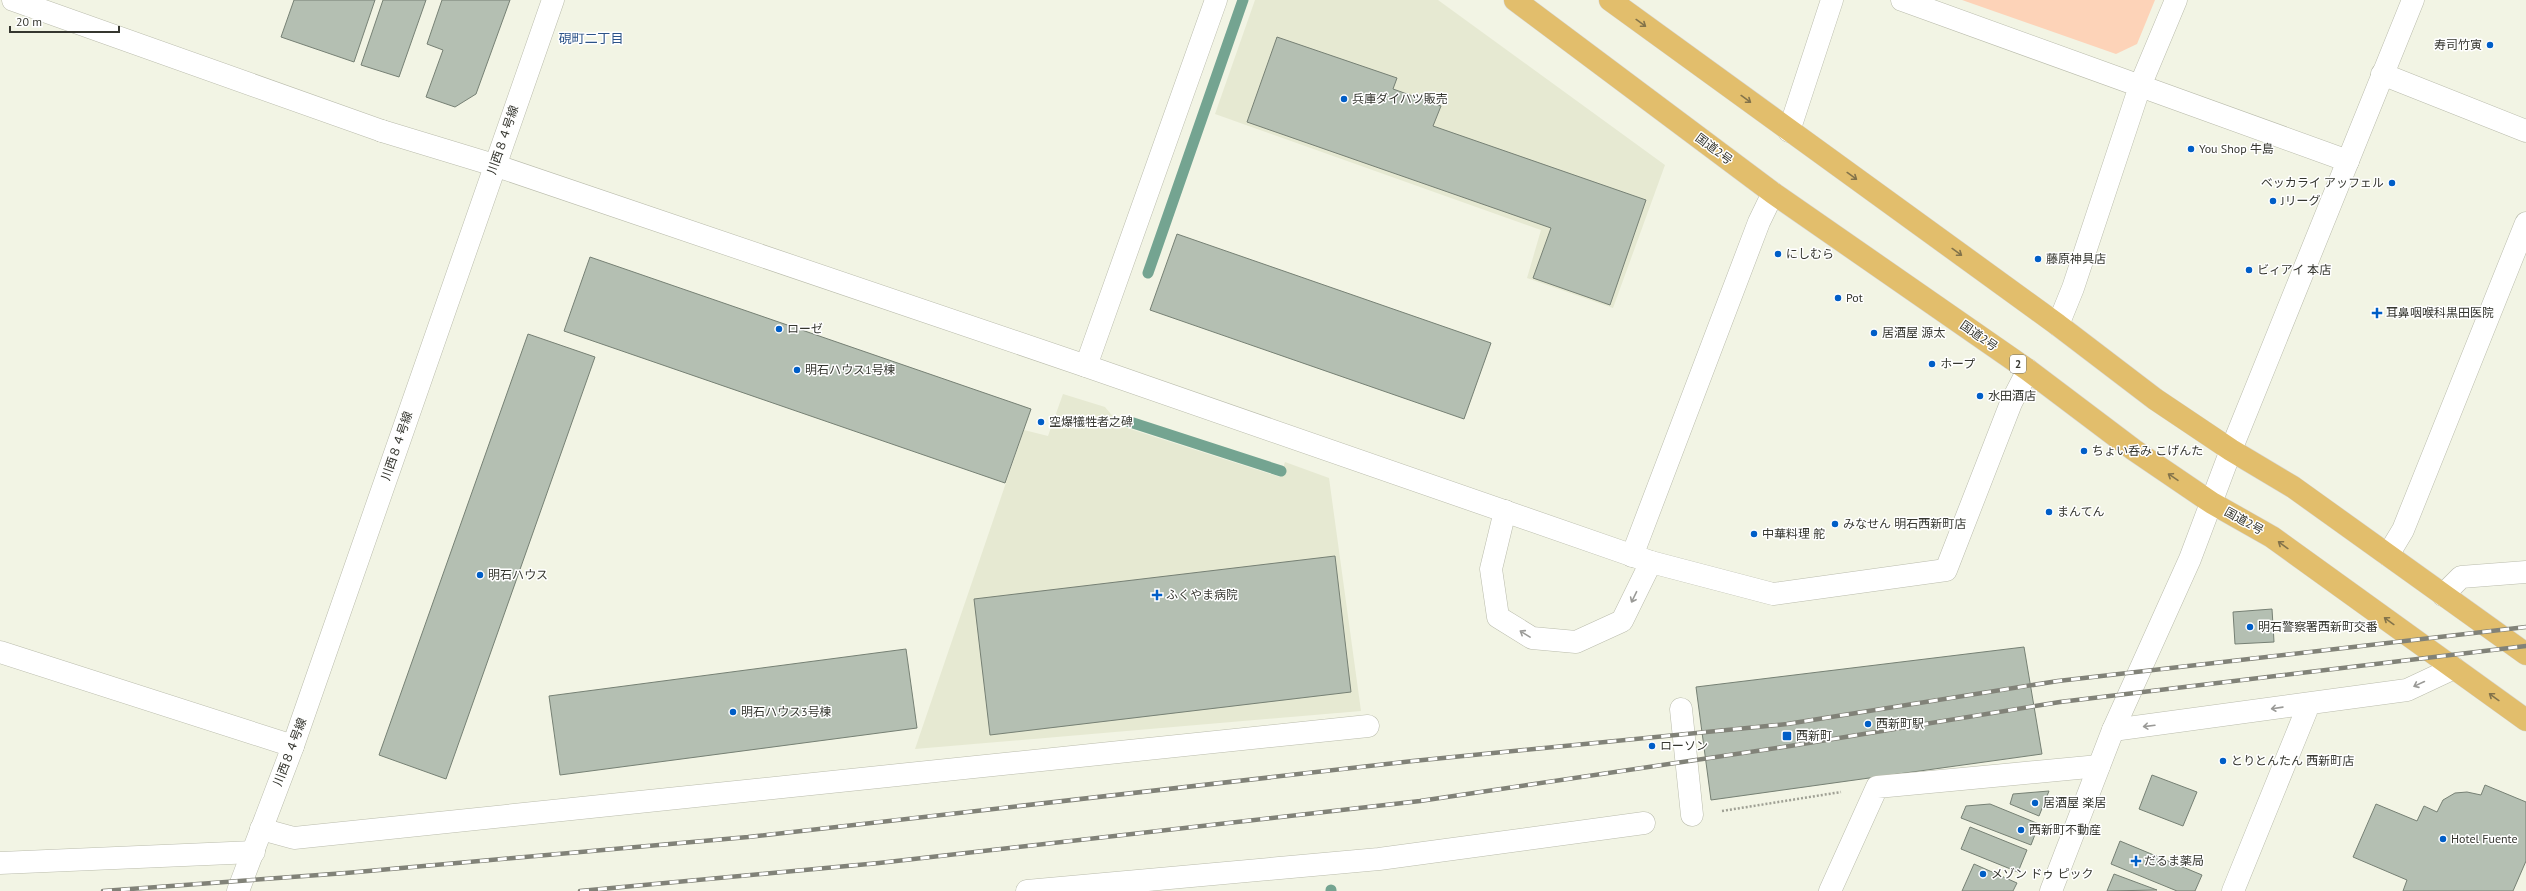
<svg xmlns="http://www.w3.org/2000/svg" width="2526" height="891" font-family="'PT Sans','Noto Sans JP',sans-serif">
	<rect width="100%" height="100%" fill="#f2f4e4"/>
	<!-- built -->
	<path fill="#e6e9d2" d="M1255,0H1438L1665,165L1613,308L1527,278L1541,230L1215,114Z
		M1063,394L1105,407L1121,426L1280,477L1285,462L1329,478L1361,711L915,749L1024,430L1048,436Z"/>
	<!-- green -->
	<path fill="#fdd3b8" d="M1962,0H2155L2137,44L2116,54Z"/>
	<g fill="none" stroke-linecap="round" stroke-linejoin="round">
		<!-- stream -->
		<path stroke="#74a491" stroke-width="11" d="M1148,273L1243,0
			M1127,421L1281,471
			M1331,891V890"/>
	</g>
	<!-- building -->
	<path fill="#b4bfb2" stroke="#768074" d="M294,0H375L354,62L281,37Z
		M383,0H426L399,77L361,65Z
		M442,0H510L476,94L455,107L426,97L443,50L427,44Z
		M1277,37L1397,78L1393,89L1441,106L1433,126L1646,200L1610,305L1533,278L1551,228L1247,122Z
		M1177,234L1491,343L1464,419L1150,310Z
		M590,257L1031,409L1005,483L564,331Z
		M528,334L595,357L446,779L379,755Z
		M1335,556L1351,692L990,735L974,599Z
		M2272,609L2274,642L2235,644L2233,612Z
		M2024,647L2042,754L1711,800L1696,687Z
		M906,649L917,728L560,775L549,696Z
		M2152,775L2197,792L2183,826L2139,809Z
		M2485,785L2526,802V861L2513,891H2403L2407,880L2353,857L2376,804L2417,821L2424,806L2437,812L2443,800L2455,793L2467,792L2481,795Z
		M2049,791L2039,816L2010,804L2013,794Z
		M1990,804L2039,824L2031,845L1961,818L1966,806Z
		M1970,827L2027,850L2018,872L1961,849Z
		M2120,841L2202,875L2195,891H2177L2111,864Z
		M1974,864L2017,883L2013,891H1962Z
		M2114,874L2157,890L2107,891Z"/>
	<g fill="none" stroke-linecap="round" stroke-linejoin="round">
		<defs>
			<path id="pedestrian" d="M1681,709L1692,815
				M261,829L294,838L1368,726"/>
			<path id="minor" d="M13,0L382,131
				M1902,0L2348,161
				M2382,74L2526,131
				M1789,131L1832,0
				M2058,325L2073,288L2140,86L2176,0
				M1086,366L1216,0
				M1505,511L1491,569L1498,617L1532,638L1576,642L1622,621L1651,562L1773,594L1946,570L2011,403L2028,370
				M2388,555L2403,530L2526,223
				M1632,556L1759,222L1773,193
				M2443,595L2461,577L2526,572
				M0,652L293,746
				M2113,730L2407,690L2454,668
				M0,863L254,852
				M1027,891L1379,859L1644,823
				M1830,891L1877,787L2099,766
				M2233,891L2309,704"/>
			<path id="tertiary" d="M382,131L494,165L1086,366L1651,562
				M238,891L293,746L553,0
				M2051,891L2113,730L2190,559L2231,450L2413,0"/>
			<path id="trunk" d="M1515,0L1773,193L2028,370L2134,450L2212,503L2272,537L2526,720
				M1610,0L2058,325L2155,399L2231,450L2293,487L2526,654"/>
		</defs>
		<!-- pedestrian casing -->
		<use href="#pedestrian" stroke="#babcac" stroke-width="23"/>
		<!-- minor casing -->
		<use href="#minor" stroke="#babcac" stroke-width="23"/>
		<!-- tertiary casing -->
		<use href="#tertiary" stroke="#babcac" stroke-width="23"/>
		<!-- trunk casing -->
		<use href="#trunk" stroke="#d7d7d5" stroke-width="23"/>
		<!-- path -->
		<path stroke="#9fa094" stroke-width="2.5" stroke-dasharray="2 2" stroke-linecap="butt" d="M1722,811L1841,792"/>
		<!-- pedestrian -->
		<use href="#pedestrian" stroke="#fff" stroke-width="22"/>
		<!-- minor -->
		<use href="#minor" stroke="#fff" stroke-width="22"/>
		<!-- tertiary -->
		<use href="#tertiary" stroke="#fff" stroke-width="22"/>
		<!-- trunk -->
		<use href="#trunk" stroke="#e2be6c" stroke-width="22"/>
		<defs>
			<path id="rail" d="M103,891L346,873L748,837L1413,761L1787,724L2058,681L2526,627
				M580,891L879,863L1420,801L1790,746L2060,702L2526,646"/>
		</defs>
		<!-- rail casing -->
		<use href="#rail" stroke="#818278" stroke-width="4.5"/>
		<!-- rail -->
		<use href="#rail" stroke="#fff" stroke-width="3" stroke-dasharray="9" stroke-linecap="butt"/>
	</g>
	<!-- one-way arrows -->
	<defs><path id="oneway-shaft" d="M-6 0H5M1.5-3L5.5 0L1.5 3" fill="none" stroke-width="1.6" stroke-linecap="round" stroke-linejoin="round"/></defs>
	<g stroke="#83734a">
		<use href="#oneway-shaft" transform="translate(1641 23) rotate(36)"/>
		<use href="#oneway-shaft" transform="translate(1746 99) rotate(36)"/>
		<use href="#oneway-shaft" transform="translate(1852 176) rotate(36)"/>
		<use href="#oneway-shaft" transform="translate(1957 252) rotate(36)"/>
		<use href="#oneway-shaft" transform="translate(2173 477) rotate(-146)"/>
		<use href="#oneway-shaft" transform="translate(2283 545) rotate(-144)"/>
		<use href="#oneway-shaft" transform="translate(2389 621) rotate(-144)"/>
		<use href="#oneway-shaft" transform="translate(2494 697) rotate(-144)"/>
	</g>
	<g stroke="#9a9a97">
		<use href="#oneway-shaft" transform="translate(1634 597) rotate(116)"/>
		<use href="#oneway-shaft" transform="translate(1525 634) rotate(-148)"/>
		<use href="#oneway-shaft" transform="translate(2419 684) rotate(155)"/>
		<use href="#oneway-shaft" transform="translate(2277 708) rotate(172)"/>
		<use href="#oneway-shaft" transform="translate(2149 726) rotate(173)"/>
	</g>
	<!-- markers -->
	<g fill="#005ec7" stroke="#fff" stroke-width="1.5">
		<circle cx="2490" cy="45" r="4"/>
		<circle cx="1344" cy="99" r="4"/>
		<circle cx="2191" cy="149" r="4"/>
		<circle cx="2392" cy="183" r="4"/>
		<circle cx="2273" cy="201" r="4"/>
		<circle cx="1778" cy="254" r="4"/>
		<circle cx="2038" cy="259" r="4"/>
		<circle cx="2249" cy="270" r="4"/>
		<circle cx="1838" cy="298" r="4"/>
		<path d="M2375 307h4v4h4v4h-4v4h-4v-4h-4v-4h4z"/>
		<circle cx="779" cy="329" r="4"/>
		<circle cx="1874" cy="333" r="4"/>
		<circle cx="1932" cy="364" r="4"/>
		<circle cx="797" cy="370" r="4"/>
		<circle cx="1980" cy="396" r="4"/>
		<circle cx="1041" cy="422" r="4"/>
		<circle cx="2084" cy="451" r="4"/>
		<circle cx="2049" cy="512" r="4"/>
		<circle cx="1835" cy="524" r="4"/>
		<circle cx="1754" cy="534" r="4"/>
		<circle cx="480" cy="575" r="4"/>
		<path d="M1155 589h4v4h4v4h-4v4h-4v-4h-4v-4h4z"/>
		<circle cx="2250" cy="627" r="4"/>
		<circle cx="733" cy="712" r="4"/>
		<circle cx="1868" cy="724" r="4"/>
		<rect x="1782" y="731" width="10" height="10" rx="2"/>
		<circle cx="1652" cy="746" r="4"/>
		<circle cx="2223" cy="761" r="4"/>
		<circle cx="2035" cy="803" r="4"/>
		<circle cx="2021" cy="830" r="4"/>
		<circle cx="2443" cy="839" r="4"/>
		<path d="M2134 855h4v4h4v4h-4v4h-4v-4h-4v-4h4z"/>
		<circle cx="1983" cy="874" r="4"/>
	</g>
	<g text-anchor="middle" stroke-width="3" stroke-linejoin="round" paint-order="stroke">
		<!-- shield labels -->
		<rect fill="#fff" stroke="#72726d" stroke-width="1" x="2010" y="355" width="16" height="18" rx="3"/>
		<g font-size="11" font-weight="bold" fill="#35362f">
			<text x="2018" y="368">2</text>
		</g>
		<!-- poi labels -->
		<g font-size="12" fill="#35362f" stroke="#fff" text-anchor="start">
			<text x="2482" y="49" text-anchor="end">寿司竹寅</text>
			<text x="1352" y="103">兵庫ダイハツ販売</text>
			<text x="2199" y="153">You Shop 牛島</text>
			<text x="2384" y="187" text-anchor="end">ベッカライ アッフェル</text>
			<text x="2281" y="205">Jリーグ</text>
			<text x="1786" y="258">にしむら</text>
			<text x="2046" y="263">藤原神具店</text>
			<text x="2257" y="274">ビィアイ 本店</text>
			<text x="1846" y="302">Pot</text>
			<text x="2386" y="317">耳鼻咽喉科黒田医院</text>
			<text x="787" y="333">ローゼ</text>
			<text x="1882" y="337">居酒屋 源太</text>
			<text x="1940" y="368">ホープ</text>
			<text x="805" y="374">明石ハウス1号棟</text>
			<text x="1988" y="400">水田酒店</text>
			<text x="1049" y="426">空爆犠牲者之碑</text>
			<text x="2092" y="455">ちょい呑み こげんた</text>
			<text x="2057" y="516">まんてん</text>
			<text x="1843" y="528">みなせん 明石西新町店</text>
			<text x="1762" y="538">中華料理 舵</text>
			<text x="488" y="579">明石ハウス</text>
			<text x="1166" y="599">ふくやま病院</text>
			<text x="2258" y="631">明石警察署西新町交番</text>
			<text x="741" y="716">明石ハウス3号棟</text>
			<text x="1876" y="728">西新町駅</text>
			<text x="1796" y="740">西新町</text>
			<text x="1660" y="750">ローソン</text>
			<text x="2231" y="765">とりとんたん 西新町店</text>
			<text x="2043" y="807">居酒屋 楽居</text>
			<text x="2029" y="834">西新町不動産</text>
			<text x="2451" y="843">Hotel Fuente</text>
			<text x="2144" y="865">だるま薬局</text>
			<text x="1991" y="878">メゾン ドゥ ピック</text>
		</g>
		<!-- street labels -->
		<g font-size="12" fill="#35362f" stroke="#fff">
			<text transform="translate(503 140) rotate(-71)" y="4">川西８４号線</text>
			<text transform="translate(1714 149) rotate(37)" y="4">国道2号</text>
			<text transform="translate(1979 336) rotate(35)" y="4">国道2号</text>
			<text transform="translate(397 446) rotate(-71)" y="4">川西８４号線</text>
			<text transform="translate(2244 521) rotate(29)" y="4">国道2号</text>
			<text transform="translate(290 752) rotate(-69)" y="4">川西８４号線</text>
		</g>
		<!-- neighbourhood labels -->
		<g font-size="13" fill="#2b5288" stroke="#fff">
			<text x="591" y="43">硯町二丁目</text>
		</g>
	</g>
	<!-- scale -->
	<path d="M10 26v6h109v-6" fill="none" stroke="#35362f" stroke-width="2"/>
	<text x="16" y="26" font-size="12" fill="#35362f" stroke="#ffffff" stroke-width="3" paint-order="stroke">20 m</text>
</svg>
